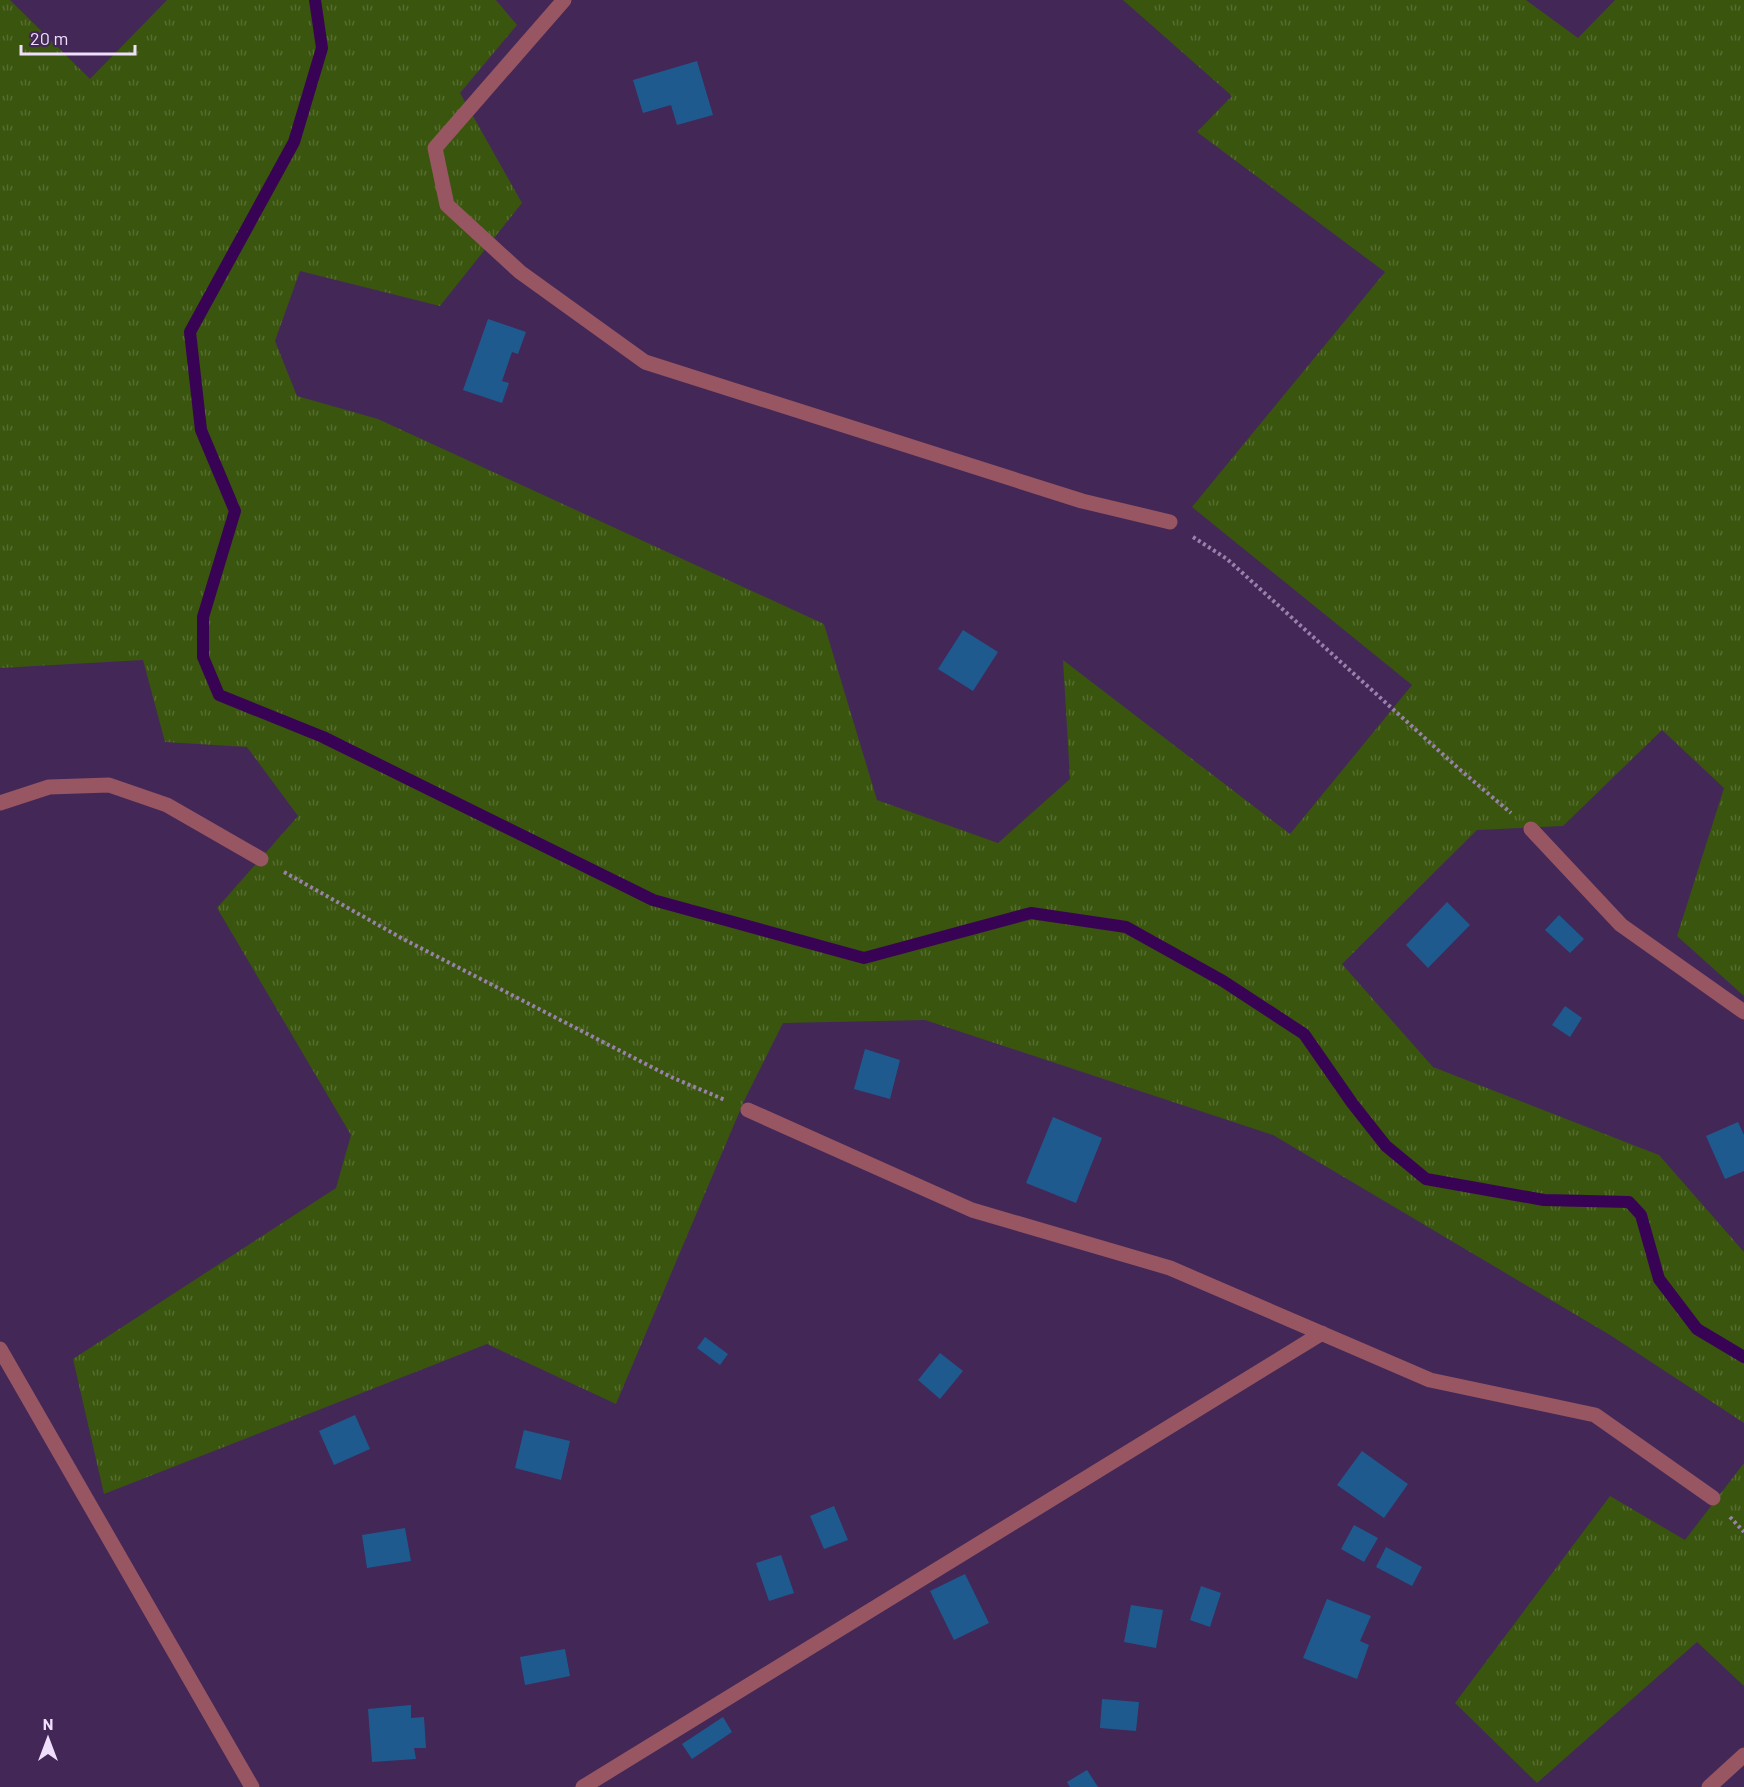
<svg xmlns="http://www.w3.org/2000/svg" width="1744" height="1787" font-family="Barlow,sans-serif">
	<defs>
		<pattern id="grass-tufts" width="24" height="20" patternUnits="userSpaceOnUse" patternTransform="scale(1.5)"><rect width="24" height="20" fill="#39550e"/><path d="M3 7l-1-3M5 7V3M7 7l1-3M15 17l-1-3M17 17v-4M19 17l1-3" fill="none" stroke="#566d32"/></pattern>
	</defs>
	<rect width="100%" height="100%" fill="#432757"/>
	<!-- grass -->
	<path fill="url(#grass-tufts)" d="M0,0H10L90,79L167,0H496L517,25L460,93L522,203L440,306L300,271L275,341L297,396L378,419L824,624L877,800L998,843L1070,779L1063,660L1290,834L1412,685L1192,507L1385,272L1197,132L1232,96L1123,0H1526L1578,38L1615,0H1744V996L1677,936L1724,788L1662,730L1563,826L1477,830L1342,964L1433,1067L1659,1155L1744,1252V1423L1610,1335L1273,1135L925,1020L783,1023L744,1101L616,1404L487,1344L104,1494L73,1359L336,1188L351,1135L217,908L298,816L247,747L165,742L143,660L0,668Z
		M1744,1463V1686L1697,1642L1537,1783L1455,1703L1610,1496L1685,1540Z"/>
	<g fill="none" stroke-linecap="round" stroke-linejoin="round">
		<!-- stream -->
		<path stroke="#390355" stroke-width="12" d="M315,0L322,48L294,142L190,332L201,430L235,511L203,617V657L219,695L323,737L653,900L864,958L1031,913L1126,927L1223,981L1304,1034L1352,1103L1386,1146L1426,1179L1544,1200L1629,1202L1641,1215L1659,1279L1697,1329L1744,1357"/>
	</g>
	<!-- building -->
	<path fill="#1f5a8f" d="M697,61L713,115L677,125L671,105L643,113L633,80Z
		M488,319L526,332L518,354L512,352L502,381L509,383L502,403L463,390Z
		M963,630L998,652L973,691L938,669Z
		M1447,902L1470,925L1428,968L1406,945Z
		M1559,915L1584,939L1570,953L1545,930Z
		M1565,1006L1582,1018L1570,1037L1552,1025Z
		M865,1049L900,1060L890,1099L854,1089Z
		M1053,1117L1102,1138L1076,1203L1026,1183Z
		M1738,1122L1744,1135V1171L1725,1179L1706,1136Z
		M705,1337L728,1354L720,1365L697,1348Z
		M940,1353L963,1371L940,1399L918,1380Z
		M355,1415L370,1449L334,1465L319,1431Z
		M524,1430L570,1441L561,1480L515,1468Z
		M1362,1451L1408,1484L1384,1518L1337,1485Z
		M834,1506L848,1540L824,1549L810,1516Z
		M1354,1525L1378,1538L1364,1562L1341,1549Z
		M405,1528L411,1561L367,1568L362,1535Z
		M1386,1547L1422,1567L1412,1586L1376,1567Z
		M781,1555L794,1593L769,1601L756,1563Z
		M965,1574L989,1623L954,1640L930,1591Z
		M1201,1586L1221,1593L1210,1627L1190,1620Z
		M1327,1599L1371,1616L1360,1641L1369,1645L1357,1679L1303,1658Z
		M1131,1605L1163,1610L1156,1648L1124,1642Z
		M565,1649L570,1676L525,1685L520,1657Z
		M1102,1699L1139,1702L1136,1731L1100,1728Z
		M411,1705V1718L424,1717L426,1748H414L416,1759L372,1762L368,1709Z
		M723,1717L732,1732L692,1759L682,1744Z
		M1087,1770L1098,1787H1070L1067,1782Z"/>
	<g fill="none" stroke-linecap="round" stroke-linejoin="round">
		<!-- path -->
		<path stroke="#9882a9" stroke-width="4" stroke-dasharray="3 3" stroke-linecap="butt" d="M1193,537L1227,559L1458,768L1511,813
			M284,872L405,940L671,1077L725,1100
			M1730,1517L1744,1532"/>
		<!-- minor -->
		<path stroke="#975662" stroke-width="15" d="M564,0L435,148L447,205L520,272L645,362L1082,501L1170,522
			M0,803L49,787L109,785L167,805L261,859
			M1531,829L1621,925L1744,1012
			M748,1110L972,1210L1170,1268L1430,1380L1595,1415L1713,1498
			M0,1349L252,1787
			M583,1787L1322,1333
			M1709,1787L1744,1755"/>
	</g>
	<!-- north arrow -->
	<g transform="translate(48 1739)" stroke="#432757" stroke-width="4.5" paint-order="stroke">
	<path d="M0-4.5L10 22L0 15L-10 22Z" fill="#efdffd"/>
	<text y="-9" font-size="16" font-weight="bold" text-anchor="middle" fill="#efdffd">N</text>
	</g>
	<!-- scale -->
	<path d="M21 45v9h114v-9" fill="none" stroke="#efdffd" stroke-width="3"/>
	<text x="30" y="45" font-size="18" fill="#efdffd" stroke="#432757" stroke-width="4.5" paint-order="stroke">20 m</text>
</svg>
